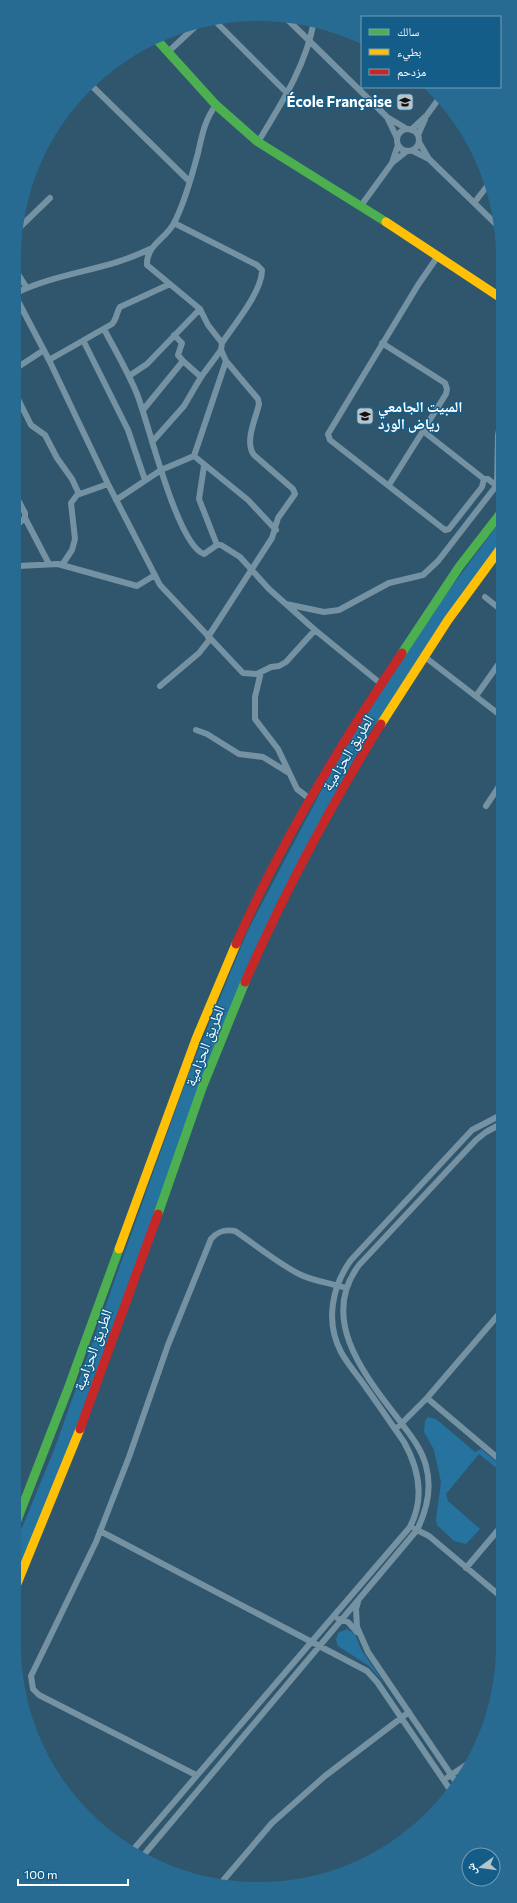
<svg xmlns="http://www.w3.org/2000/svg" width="517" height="1903" font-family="Commissioner,'Noto Naskh Arabic',sans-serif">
	<rect width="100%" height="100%" fill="#2f566d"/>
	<!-- green -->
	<path fill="#25739e" d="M500,522V543L466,589L363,742L266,927L78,1424L14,1581V1547L54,1450L188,1075L248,930L341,753L449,590Z
		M428,1417L436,1419L475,1452L481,1449L499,1464V1470L479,1454L446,1494L448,1501L480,1529L466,1544L454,1541L437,1525L436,1520L441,1482L434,1450L424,1432L425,1421Z
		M347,1629L355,1634L362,1651L384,1683L369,1666L338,1646L336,1640L338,1633Z"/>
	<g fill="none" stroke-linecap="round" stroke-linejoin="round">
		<!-- street -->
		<path stroke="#7592a3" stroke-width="6" d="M213,19L287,93
			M287,19L387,117L407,129
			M168,52L197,25
			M92,86L189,181
			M387,117L397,138
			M397 140a11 11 0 1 1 22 0a11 11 0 1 1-22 0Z
			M411,130L427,115L440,97
			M418,135L425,119
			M258,142C281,104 306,66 314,21
			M419,142L429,159L501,229
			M413,151L429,159
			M392,163L398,145
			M474,203L488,185
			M360,207L392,163L407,151
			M174,223L257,265L262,270C262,292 234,325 222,343
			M19,228L50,198
			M438,256L418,285L328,434L330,440L445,530L449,529L482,487L484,479
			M18,274L27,288
			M170,284L120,307C116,313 117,319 112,324L49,360L108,484L160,585L243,673L257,674L271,667L279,666L286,662L315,630
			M18,292C60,272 108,270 150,249
			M18,301L49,360
			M104,329C115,350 128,372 137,394C149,424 177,545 204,554L217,545H221L240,557L269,589L315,630L380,683
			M174,335L182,343L178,355L183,361
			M84,342L128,430L145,480
			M382,343L445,383L447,389L446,394L423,431
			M18,367L44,350
			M129,376L147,364L200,309
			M18,399L31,425L45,435L57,458L72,479L79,494
			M143,410L183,361L201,377
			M152,442L184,406L201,377L221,350
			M194,456L248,500L276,530
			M204,466L199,499L217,545
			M389,485L423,431L484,479H488L500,489
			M497,485L498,435L501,420
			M116,500L161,470L194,456L226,361
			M25,518L49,564
			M18,524L25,518V513L18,500
			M62,565L72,550L75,539L71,503L77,495L108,484
			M18,566L58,564L137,586L155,575
			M485,597L500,609
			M286,604L324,612L339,610L389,583L423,575L438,561L500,481
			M208,637L272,538L278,518L295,494L293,489L254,455C244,442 256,418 259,404L258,399L226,361L221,350L222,343L208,325L200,309L147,265C146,245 166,239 174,223C183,206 193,172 198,153C202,135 205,119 216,105
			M425,657L500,715
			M261,672L255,697V719L278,749L297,789L310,799
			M160,686L199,653L210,639
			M476,696L500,662
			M196,730L207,734L239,754L263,757L289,773
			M486,806L500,785
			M427,1398L499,1459
			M399,1426L427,1398L499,1314
			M415,1529L429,1536L499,1595
			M100,1531L367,1671L377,1682L451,1791
			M466,1568L499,1529
			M358,1602L356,1609L357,1627L368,1652L458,1785
			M338,1619L348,1622L357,1632
			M196,1775L39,1695L33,1689L31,1676L96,1542L129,1457L168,1345L211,1239C218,1231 225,1229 235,1231C256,1245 276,1262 299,1274C312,1281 331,1283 346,1288
			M448,1777L469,1763
			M133,1850L410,1527C425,1498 419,1469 404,1442C392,1425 380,1407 367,1389C359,1377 348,1365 341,1352C325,1322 332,1286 351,1260L472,1130L499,1116
			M142,1857L417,1530C427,1510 432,1488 426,1466C422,1450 412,1437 402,1424C368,1379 317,1321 359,1265L476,1140L486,1132L499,1125
			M221,1883L272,1823L325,1776L409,1712"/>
		<!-- fast -->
		<path stroke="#4caf50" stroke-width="9" d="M158,41L216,105L258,142L386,222
			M402,653L459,567L500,514
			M158,1214L202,1088L245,982
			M14,1528L68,1389L119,1249"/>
		<!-- slow -->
		<path stroke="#ffc107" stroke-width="9" d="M386,222L501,298
			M381,724L448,620L500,549
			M119,1249L196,1039L236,944
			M14,1591L80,1429"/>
		<!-- jam -->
		<path stroke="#c62828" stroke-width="9" d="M236,944C281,842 339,746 402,653
			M245,982C284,893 330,807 381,724
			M80,1429L158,1214"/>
	</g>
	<!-- icons -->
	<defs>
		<symbol id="school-square" viewBox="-11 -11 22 22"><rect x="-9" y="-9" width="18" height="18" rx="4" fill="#b6c4cc" stroke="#145d88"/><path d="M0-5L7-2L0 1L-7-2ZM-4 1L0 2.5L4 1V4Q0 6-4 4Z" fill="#111"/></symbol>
		<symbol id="university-square" viewBox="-11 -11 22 22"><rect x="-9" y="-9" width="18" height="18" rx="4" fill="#b6c4cc" stroke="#145d88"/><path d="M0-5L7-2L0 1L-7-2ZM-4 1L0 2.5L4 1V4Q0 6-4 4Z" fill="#111"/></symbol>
	</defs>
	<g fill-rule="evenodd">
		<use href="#school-square" x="395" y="92" width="20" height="20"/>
		<use href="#university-square" x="355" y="406" width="20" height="20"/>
	</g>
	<g text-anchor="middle" stroke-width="3" stroke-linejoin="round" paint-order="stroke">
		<!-- poi labels -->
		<g font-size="15" font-weight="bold" fill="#fff" stroke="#145d88" text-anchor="end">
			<text x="392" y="107">École Française</text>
			<text x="378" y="412" text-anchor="start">المبيت الجامعي<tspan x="378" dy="17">رياض الورد</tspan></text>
		</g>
		<!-- street labels -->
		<g font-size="15" fill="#fff" stroke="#145d88">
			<text transform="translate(348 753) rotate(-59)" y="5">الطريق الحزامية</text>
			<text transform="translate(205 1046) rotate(-69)" y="5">الطريق الحزامية</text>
			<text transform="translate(93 1350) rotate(-70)" y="5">الطريق الحزامية</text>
		</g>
	</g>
	<!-- crop -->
	<path d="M0 0H517V1903H0ZM258 21H259A237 237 0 0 1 496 258V1645A237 237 0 0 1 259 1882H258A237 237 0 0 1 21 1645V258A237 237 0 0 1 258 21Z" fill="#276a92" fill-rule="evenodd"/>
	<!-- legend -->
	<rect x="361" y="16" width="140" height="72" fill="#145d88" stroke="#729eb8"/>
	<rect x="369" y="29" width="20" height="6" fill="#4caf50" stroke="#729eb8"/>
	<text x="397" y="36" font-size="12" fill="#ffffff">سالك</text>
	<rect x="369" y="49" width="20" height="6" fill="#ffc107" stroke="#729eb8"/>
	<text x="397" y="56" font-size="12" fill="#ffffff">بطيء</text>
	<rect x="369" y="69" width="20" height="6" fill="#c62828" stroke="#729eb8"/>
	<text x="397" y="76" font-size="12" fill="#ffffff">مزدحم</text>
	<!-- north arrow -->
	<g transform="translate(481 1867) rotate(256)"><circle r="19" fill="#145d88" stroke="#729eb8"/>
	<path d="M0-3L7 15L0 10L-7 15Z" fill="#b6c4cc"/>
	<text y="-6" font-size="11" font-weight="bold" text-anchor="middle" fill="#ffffff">ش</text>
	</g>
	<!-- scale -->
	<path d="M18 1879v6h110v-6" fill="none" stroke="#ffffff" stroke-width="2"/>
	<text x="24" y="1879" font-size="12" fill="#ffffff" stroke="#145d88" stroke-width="3" paint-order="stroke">100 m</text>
</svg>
